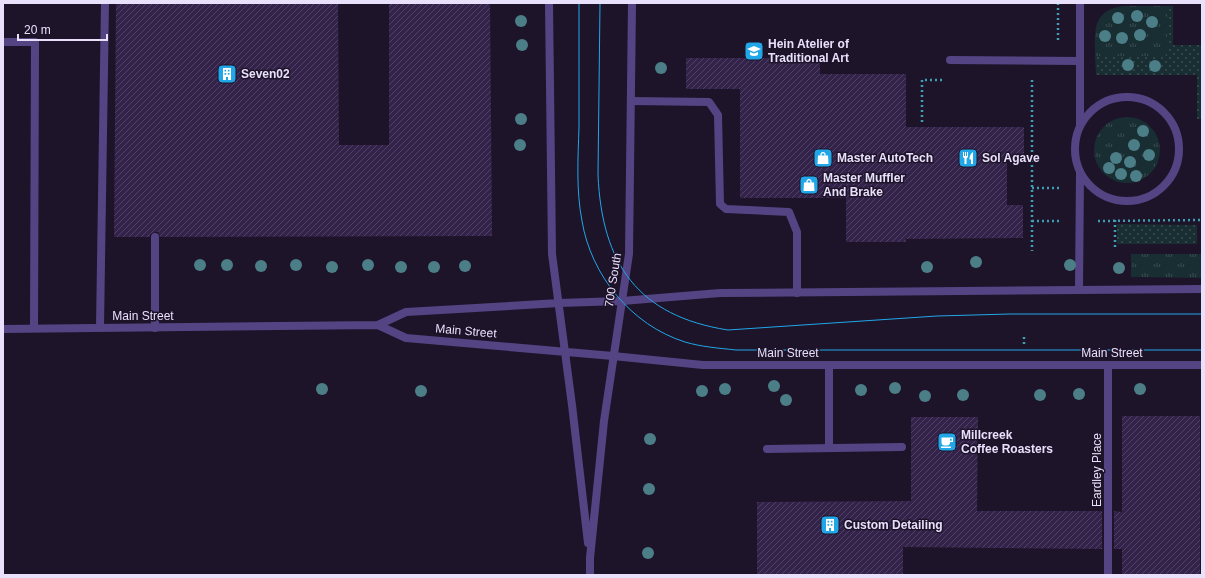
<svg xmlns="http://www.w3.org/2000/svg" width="1205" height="578" font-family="Helvetica,sans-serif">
	<defs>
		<pattern id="grass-tufts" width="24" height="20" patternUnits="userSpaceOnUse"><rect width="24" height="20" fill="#182e33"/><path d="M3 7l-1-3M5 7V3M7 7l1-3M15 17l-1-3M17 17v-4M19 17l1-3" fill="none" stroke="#3a4c51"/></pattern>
		<pattern id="garden-dots" width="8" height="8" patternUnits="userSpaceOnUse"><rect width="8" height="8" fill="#182e33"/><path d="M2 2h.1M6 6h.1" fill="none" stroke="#3a4c51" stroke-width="1.8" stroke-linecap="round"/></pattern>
		<pattern id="building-hatch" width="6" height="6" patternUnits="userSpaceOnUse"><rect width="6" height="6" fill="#332249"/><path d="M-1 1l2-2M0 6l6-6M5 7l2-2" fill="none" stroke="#514264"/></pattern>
	</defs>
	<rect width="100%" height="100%" fill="#1d142a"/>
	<!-- grass -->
	<path fill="url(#grass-tufts)" d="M1123,6H1167V56H1095C1095,30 1092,11 1123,6Z
		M1094 150a33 33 0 1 1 66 0a33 33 0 1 1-66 0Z
		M1131,254H1202V278L1131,277Z"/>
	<!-- garden -->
	<path fill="url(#garden-dots)" d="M1167,6H1173V45H1202V119H1197V75H1096L1095,56H1167Z
		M1117,224L1197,225V244H1117Z"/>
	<!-- building -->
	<path fill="url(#building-hatch)" d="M116,3H338L339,145H389V3H490L492,236L160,237L158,232H155L150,234V237H114Z
		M686,58H820V74H906V127H1024V157H1007V205H1023V238L906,239V242H846V198H740V89H686Z
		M1122,416H1200V575H1122V549H1114V511L1122,512Z
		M911,417H978L977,511H1102V549L903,547V575H757V502L911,501Z"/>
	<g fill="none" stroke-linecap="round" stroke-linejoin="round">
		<!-- path -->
		<path stroke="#3f9eb1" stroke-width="2.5" stroke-dasharray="2 3" stroke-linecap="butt" d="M1058,3V41
			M1032,80V251
			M922,122V80H945
			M1032,188H1061
			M1115,220V250
			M1032,221H1059
			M1098,221L1202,220
			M1024,337V347"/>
		<!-- service -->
		<path stroke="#554483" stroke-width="8" d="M1080,3V125
			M3,42H35L34,328
			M950,60L1080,61
			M1075 149a52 52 0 1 1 104 0a52 52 0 1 1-104 0Z
			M631,101L709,102L718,115L720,204L726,209L789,212L797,232V293
			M155,237V328
			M1079,290L1080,173
			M100,327L105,3
			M829,365V448
			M767,449L902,447"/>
		<!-- minor -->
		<path stroke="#554483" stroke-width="8" d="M622,301L720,293L1202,289
			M613,356L703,365H1202
			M1108,575V365"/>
		<!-- tertiary -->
		<path stroke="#554483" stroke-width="8" d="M549,3L552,254L572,405L588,543
			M378,325L406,338L613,356
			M3,329L378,325L406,312L559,303L622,301
			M590,575V558L604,421L629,254L632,3"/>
		<!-- tram -->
		<path stroke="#21a7e7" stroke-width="1" d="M579,3C579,44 579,86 579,127C578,158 576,190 582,221C591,275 631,325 685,342C702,347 718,348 736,350H1202
			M600,3L598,175C602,264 638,316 728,330L937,316L1010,314H1202"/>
	</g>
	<!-- trees -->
	<g fill="#4c7e87">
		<circle cx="1137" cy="16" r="6"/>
		<circle cx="1118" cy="18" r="6"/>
		<circle cx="521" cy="21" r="6"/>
		<circle cx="1152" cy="22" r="6"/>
		<circle cx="1140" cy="35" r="6"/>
		<circle cx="1105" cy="36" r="6"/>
		<circle cx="1122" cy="38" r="6"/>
		<circle cx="522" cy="45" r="6"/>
		<circle cx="1128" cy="65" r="6"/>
		<circle cx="1155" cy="66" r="6"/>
		<circle cx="661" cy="68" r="6"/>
		<circle cx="521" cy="119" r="6"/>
		<circle cx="1143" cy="131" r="6"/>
		<circle cx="520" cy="145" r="6"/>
		<circle cx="1134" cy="145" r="6"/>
		<circle cx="1149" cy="155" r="6"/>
		<circle cx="1116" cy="158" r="6"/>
		<circle cx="1130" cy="162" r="6"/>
		<circle cx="1109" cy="168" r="6"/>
		<circle cx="1121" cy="174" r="6"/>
		<circle cx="1136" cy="176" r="6"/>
		<circle cx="976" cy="262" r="6"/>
		<circle cx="200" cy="265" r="6"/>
		<circle cx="227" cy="265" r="6"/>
		<circle cx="296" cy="265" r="6"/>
		<circle cx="368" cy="265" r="6"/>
		<circle cx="1070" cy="265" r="6"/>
		<circle cx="261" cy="266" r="6"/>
		<circle cx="465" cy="266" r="6"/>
		<circle cx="332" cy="267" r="6"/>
		<circle cx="401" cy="267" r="6"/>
		<circle cx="434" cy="267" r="6"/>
		<circle cx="927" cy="267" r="6"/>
		<circle cx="1119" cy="268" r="6"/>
		<circle cx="774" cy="386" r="6"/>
		<circle cx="895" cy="388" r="6"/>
		<circle cx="322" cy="389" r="6"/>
		<circle cx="725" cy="389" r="6"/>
		<circle cx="1140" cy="389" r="6"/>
		<circle cx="861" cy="390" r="6"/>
		<circle cx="421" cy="391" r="6"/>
		<circle cx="702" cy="391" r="6"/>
		<circle cx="1079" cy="394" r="6"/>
		<circle cx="963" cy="395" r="6"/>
		<circle cx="1040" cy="395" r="6"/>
		<circle cx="925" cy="396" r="6"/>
		<circle cx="786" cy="400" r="6"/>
		<circle cx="650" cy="439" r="6"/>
		<circle cx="649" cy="489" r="6"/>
		<circle cx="648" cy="553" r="6"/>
	</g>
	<!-- icons -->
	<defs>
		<symbol id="school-square" viewBox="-11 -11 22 22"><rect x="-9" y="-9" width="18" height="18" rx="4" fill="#21a7e7" stroke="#1d142a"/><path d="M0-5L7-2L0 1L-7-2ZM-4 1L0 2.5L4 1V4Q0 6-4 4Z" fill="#fff"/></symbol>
		<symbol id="building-square" viewBox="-11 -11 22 22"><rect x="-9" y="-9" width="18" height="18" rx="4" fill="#21a7e7" stroke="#1d142a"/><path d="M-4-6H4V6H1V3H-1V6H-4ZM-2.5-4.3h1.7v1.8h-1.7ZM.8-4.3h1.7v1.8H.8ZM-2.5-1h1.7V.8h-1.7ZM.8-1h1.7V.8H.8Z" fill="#fff"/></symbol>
		<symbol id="shop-square" viewBox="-11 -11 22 22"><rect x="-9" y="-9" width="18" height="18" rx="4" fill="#21a7e7" stroke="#1d142a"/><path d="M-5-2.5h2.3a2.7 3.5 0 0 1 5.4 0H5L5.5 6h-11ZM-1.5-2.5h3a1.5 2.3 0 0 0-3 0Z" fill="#fff"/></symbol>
		<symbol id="restaurant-square" viewBox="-11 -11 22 22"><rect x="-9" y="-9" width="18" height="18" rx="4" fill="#21a7e7" stroke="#1d142a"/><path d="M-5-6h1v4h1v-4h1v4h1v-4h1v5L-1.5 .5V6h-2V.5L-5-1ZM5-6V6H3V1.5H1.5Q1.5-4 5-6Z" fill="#fff"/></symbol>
		<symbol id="cafe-square" viewBox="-11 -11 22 22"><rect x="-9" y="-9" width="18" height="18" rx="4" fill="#21a7e7" stroke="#1d142a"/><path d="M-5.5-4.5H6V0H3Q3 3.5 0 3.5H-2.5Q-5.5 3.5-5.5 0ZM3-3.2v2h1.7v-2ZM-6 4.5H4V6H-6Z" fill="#fff"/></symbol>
	</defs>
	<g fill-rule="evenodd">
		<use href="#school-square" x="743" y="40" width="22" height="22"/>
		<use href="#building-square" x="216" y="63" width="22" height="22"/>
		<use href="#shop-square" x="812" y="147" width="22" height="22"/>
		<use href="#restaurant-square" x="957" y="147" width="22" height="22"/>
		<use href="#shop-square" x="798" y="174" width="22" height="22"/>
		<use href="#cafe-square" x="936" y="431" width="22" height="22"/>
		<use href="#building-square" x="819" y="514" width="22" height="22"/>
	</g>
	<g text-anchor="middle" stroke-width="3" stroke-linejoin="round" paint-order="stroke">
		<!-- poi labels -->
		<g font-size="12" font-weight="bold" fill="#e9e0fc" stroke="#1d142a" text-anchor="start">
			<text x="768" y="48">Hein Atelier of<tspan x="768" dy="14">Traditional Art</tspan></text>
			<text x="241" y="78">Seven02</text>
			<text x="837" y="162">Master AutoTech</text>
			<text x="982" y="162">Sol Agave</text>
			<text x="823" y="182">Master Muffler<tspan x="823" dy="14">And Brake</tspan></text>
			<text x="961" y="439">Millcreek<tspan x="961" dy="14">Coffee Roasters</tspan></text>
			<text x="844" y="529">Custom Detailing</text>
		</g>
		<!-- street labels -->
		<g font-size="12" fill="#e9e0fc" stroke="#1d142a">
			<text transform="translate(613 280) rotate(-81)" y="4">700 South</text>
			<text x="143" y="320">Main Street</text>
			<text transform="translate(466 331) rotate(5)" y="4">Main Street</text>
			<text x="788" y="357">Main Street</text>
			<text x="1112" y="357">Main Street</text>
			<text transform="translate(1097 470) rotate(-90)" y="4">Eardley Place</text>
		</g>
	</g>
	<!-- border -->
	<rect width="1205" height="578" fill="none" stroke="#e9e0fc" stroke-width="8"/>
	<!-- scale -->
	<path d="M18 34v6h89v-6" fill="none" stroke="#e9e0fc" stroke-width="2"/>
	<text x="24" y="34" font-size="12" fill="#e9e0fc" stroke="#1d142a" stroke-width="3" paint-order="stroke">20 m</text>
</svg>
